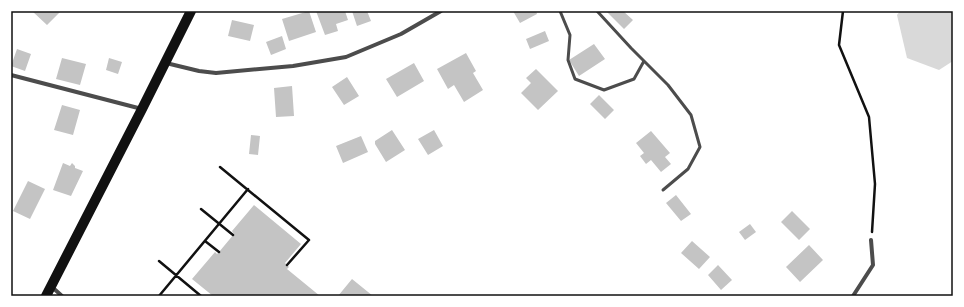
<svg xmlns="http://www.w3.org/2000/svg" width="964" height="307" font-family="Mulish,sans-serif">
	<rect width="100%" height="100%" fill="#fff"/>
	<!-- water -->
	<path fill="#d9d9d9" d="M900,11H953V61L939,70L907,58L897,15Z"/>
	<!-- building -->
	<path fill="#c4c4c4" d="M32,11H61L47,25Z
		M309,11L316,32L289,41L282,19Z
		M316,11H345L348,20L336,24L338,31L325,35Z
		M352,11H367L371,21L357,26Z
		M513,11H536L537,14L520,23Z
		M606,11H623L633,20L624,29Z
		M232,20L254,25L250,41L228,36Z
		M545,31L549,41L530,49L526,39Z
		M282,36L286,49L271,55L266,42Z
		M594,44L605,59L579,76L569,60Z
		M17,49L31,54L25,71L11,66Z
		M466,53L476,71L473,73L483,90L464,102L454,85L448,89L437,69Z
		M62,58L86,64L80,85L56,79Z
		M109,58L122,62L118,74L106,70Z
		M414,63L424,81L397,97L386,79Z
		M536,69L558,91L538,110L521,93L531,83L526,78Z
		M347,77L359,96L344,105L332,87Z
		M292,86L294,116L276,117L274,88Z
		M599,95L614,110L605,119L590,104Z
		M62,105L80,110L73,135L54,130Z
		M392,130L405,150L386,162L375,144V141Z
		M434,130L443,146L428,155L418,139Z
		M651,131L670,153L665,157L671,164L661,172L651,160L646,164L640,156L644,153L636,143Z
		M251,135L260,136L258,155L249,154Z
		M361,136L368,152L343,163L336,146Z
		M63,163L70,166L72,163L75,166V168L83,171L71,196L53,190Z
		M28,181L45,189L30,219L13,211Z
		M676,195L691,214L681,221L666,203Z
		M254,205L301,244L285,263L289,267L287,269L320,296H213L192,279L215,252L217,254L219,252L234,234L232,231Z
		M792,211L810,229L799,240L781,222Z
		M750,224L756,232L745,240L739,232Z
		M692,241L710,257L699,269L681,253Z
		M809,245L823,260L800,282L786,267Z
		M718,265L732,280L721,290L708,275Z
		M352,279L373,296H338Z"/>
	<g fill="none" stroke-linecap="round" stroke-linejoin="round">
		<!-- path -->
		<path stroke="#111" stroke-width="2.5" d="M843,11L839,45L869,117L875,184L872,232
			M220,167L309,240L287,265
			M201,209L233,235
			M205,241L219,252
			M159,261L201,296
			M159,296L248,189"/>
		<!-- service -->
		<path stroke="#4c4c4c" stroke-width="3" d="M560,11L570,35L568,60L575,79L604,90L634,79L644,61
			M597,11L631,48L668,85L691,115L700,147L688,169L663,190"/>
		<!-- minor -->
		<path stroke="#4c4c4c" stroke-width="4" d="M166,63L199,71L216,73L293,66L346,57L401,34L441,11
			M11,75L142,109
			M52,287L62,296
			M853,296L873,265L871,240"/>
		<!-- primary -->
		<path stroke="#111" stroke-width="10" d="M46,296L142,109L191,11"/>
	</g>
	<!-- border -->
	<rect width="964" height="307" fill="none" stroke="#ffffff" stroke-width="24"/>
	<rect x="12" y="12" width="940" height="283" fill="none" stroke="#111" stroke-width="1.5"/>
</svg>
